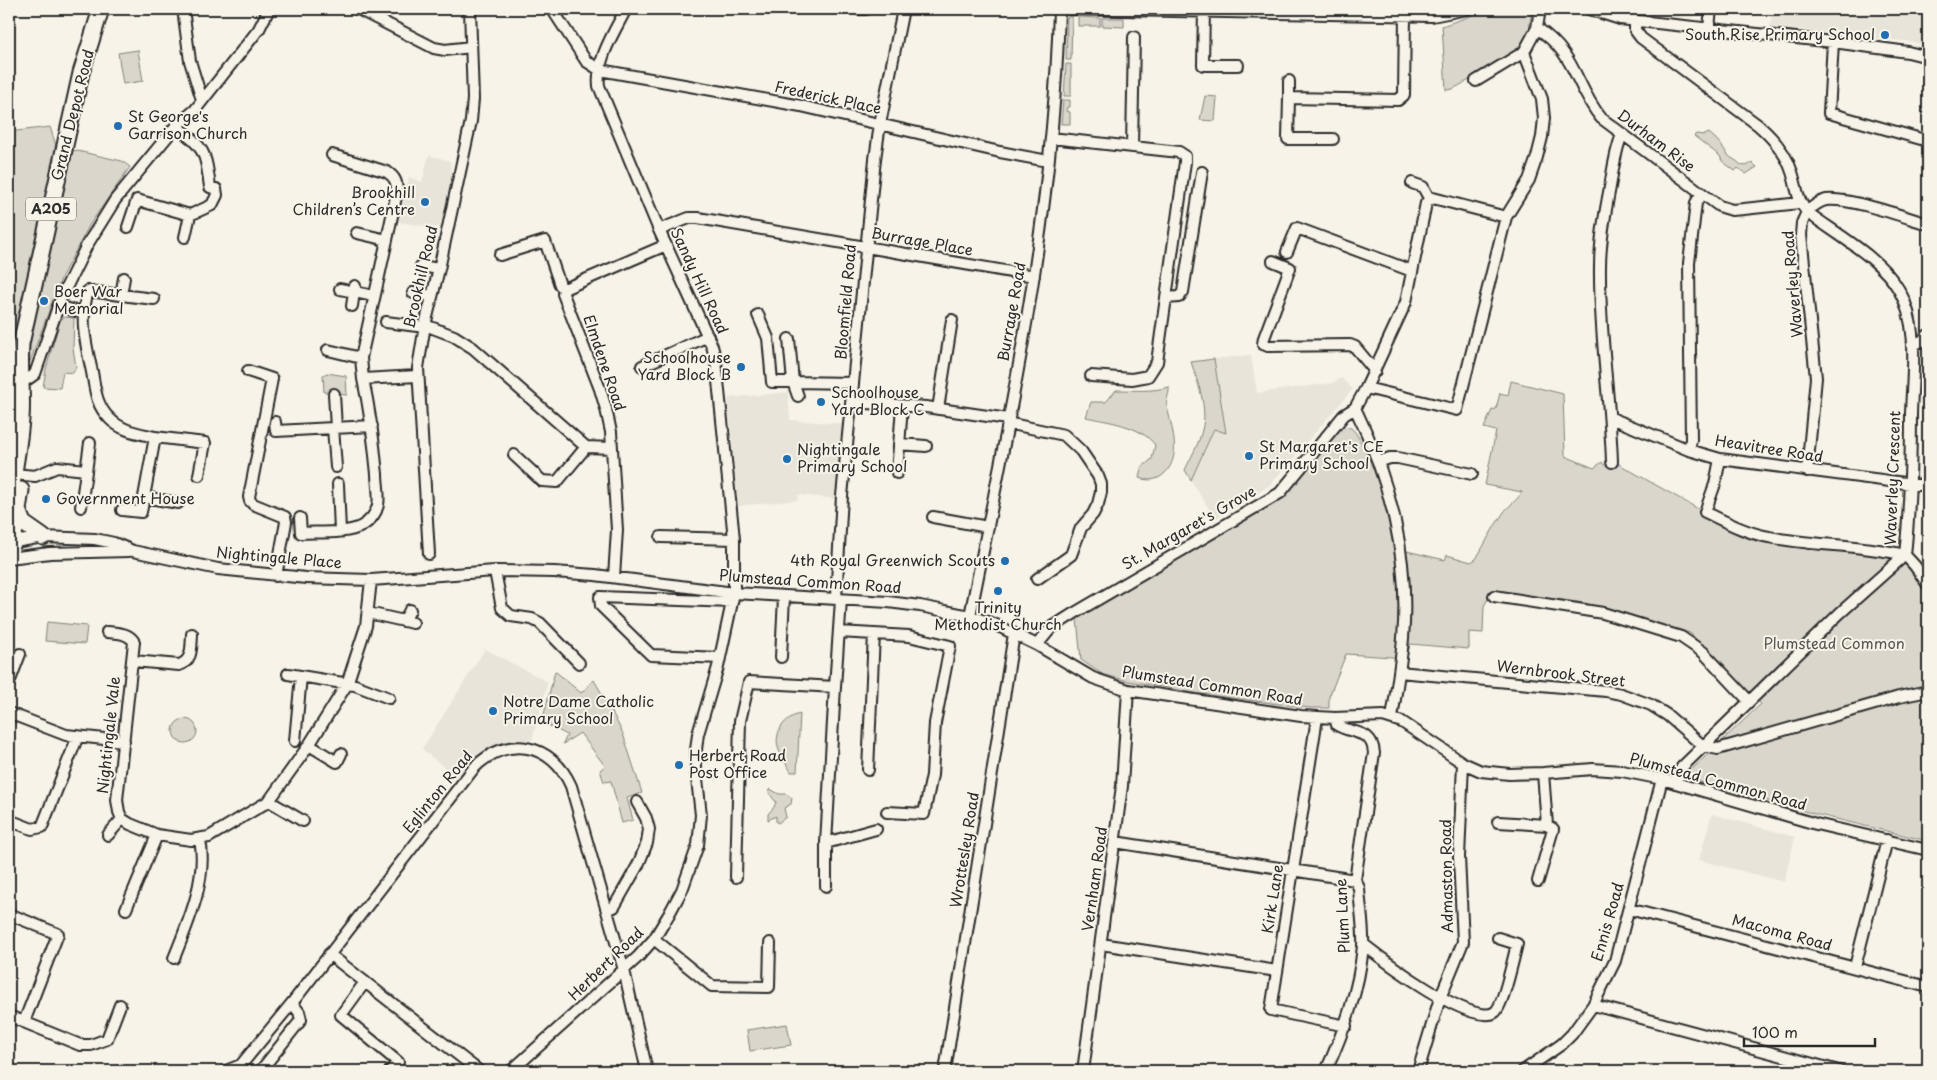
<svg xmlns="http://www.w3.org/2000/svg" width="1937" height="1080" font-family="'Playpen Sans',sans-serif">
	<rect width="100%" height="100%" fill="#f7f3e8"/>
	<filter id="ink" filterUnits="userSpaceOnUse"><feTurbulence type="fractalNoise" baseFrequency=".02" numOctaves="2"/><feDisplacementMap in="SourceGraphic" scale="10" xChannelSelector="R" yChannelSelector="G"/><feConvolveMatrix kernelMatrix="1 2 1 2 8 2 1 2 1" color-interpolation-filters="sRGB"/></filter>
	<g filter="url(#ink)">
		<!-- built -->
		<path fill="#e8e4da" d="M1772,9H1928V46L1913,42L1770,27Z
			M429,155L450,161L453,180L440,228L398,222L409,177L422,182Z
			M1251,355L1257,393L1332,383L1342,378L1344,381L1353,389L1269,486L1215,519L1191,480L1215,429L1226,433L1214,359Z
			M788,392L790,420L845,424L837,499L798,495V500L738,506L728,398Z
			M485,649L548,682L532,740L506,742L487,749L477,756L458,779L422,749Z
			M1712,814L1795,837L1784,882L1699,860Z"/>
		<!-- green -->
		<path fill="#dad6cc" stroke="#82807c" d="M1491,9H1532L1529,30L1514,55L1453,89L1446,90L1442,26Z
			M1067,17H1072L1071,60H1066Z
			M1078,17L1100,18V26H1078Z
			M1102,18H1124V27L1102,26Z
			M138,50L143,81L123,84L118,53Z
			M1066,64H1071V96H1064Z
			M1205,96L1217,97L1215,121L1200,120Z
			M1063,100H1070V107H1067L1066,111L1070,112V124H1061Z
			M50,127L58,152L13,353L15,397L9,446V132Z
			M1709,133C1717,139 1723,147 1728,155C1731,159 1737,160 1741,165L1746,166L1752,163L1757,167L1746,174L1738,168L1735,171L1722,161L1720,156L1694,136L1696,134L1704,135Z
			M73,150L122,161L130,167L90,224L62,276L28,367L31,334Z
			M64,317L74,318L73,348L76,367L73,373L63,372L60,388L43,387L46,369L60,320Z
			M1214,359L1226,433L1214,429L1191,480L1185,470C1191,457 1199,444 1202,430C1208,408 1198,383 1191,362Z
			M327,373L346,376L347,395C338,395 333,392 324,392L323,375Z
			M1511,381L1563,394L1565,456L1594,468L1602,462L1604,465L1617,463L1700,510L1705,515L1744,534L1891,555L1907,563L1928,595V841L1815,814L1700,782L1692,777L1691,770L1761,704L1690,633L1585,603L1492,591L1484,606L1483,633L1469,632V649L1410,644L1407,658L1346,654L1329,697V708H1310L1201,694L1128,681L1102,674L1081,660L1077,619L1085,613L1284,498L1334,433C1339,429 1344,424 1351,428C1361,434 1382,489 1385,502C1388,517 1391,532 1394,548L1445,560L1447,555L1471,562L1476,559C1485,544 1493,527 1504,512C1510,504 1517,501 1522,492L1485,485L1496,431L1484,428L1492,410L1496,409L1500,393L1508,395Z
			M1169,387C1170,394 1165,400 1167,406C1171,427 1183,456 1164,474C1156,481 1148,481 1139,478L1141,468L1152,459L1155,445C1140,425 1109,422 1086,417L1091,402H1106L1116,390C1134,390 1152,392 1169,387Z
			M47,622L87,626L85,644L45,641Z
			M555,671L581,693L594,680L610,708L623,734L642,793L627,798L633,820L622,823L611,781L604,782L600,770L605,766L580,733L563,744L567,735L542,722Z
			M800,714L797,772H791C787,764 780,756 778,747C774,732 785,717 800,714Z
			M173 731a12 12 0 1 1 24 0a12 12 0 1 1-24 0Z
			M770,789L779,794H786L792,798L791,804L784,808L786,817L778,823L776,822V816L768,820V814L774,807L776,802L769,793Z
			M787,1024L791,1045L750,1051L747,1030Z"/>
		<g fill="none" stroke-linecap="round" stroke-linejoin="round">
			<defs>
				<path id="minor" d="M183,9L190,61L202,100
					M358,9L434,48L445,50L471,47
					M552,9L586,61L600,70L801,106L1000,152L1048,161
					M858,9H866
					M1069,9L1432,16L1467,9
					M1204,9L1203,65H1238
					M1589,9L1620,19L1833,42L1908,52L1928,57
					M1635,20V30L1641,38L1758,125C1773,138 1786,153 1792,172C1797,187 1797,200 1807,212L1802,223L1801,235L1816,378L1807,471
					M1537,28C1577,55 1574,84 1601,118L1719,206L1732,210L1744,209L1800,203
					M1709,28L1711,9
					M1833,42L1829,113L1928,141
					M1476,81L1524,52L1537,28L1540,9
					M1289,98V81
					M1051,138L1179,152L1185,156V162L1157,362L1148,376L1132,379L1091,376
					M1333,139H1288L1289,98L1398,100L1404,95L1405,15
					M1132,147L1134,37
					M332,155L387,172C395,177 397,182 397,192L387,240
					M1412,183L1423,187L1430,200
					M128,227L137,200L190,215L212,205L217,195L216,189L210,187C205,150 205,149 176,126
					M659,230L689,218H698L1034,276
					M357,233L387,240L361,358L363,379L417,376
					M185,237L190,215
					M1287,252L1297,228L1412,271
					M500,255L545,241L560,285L564,289L563,294L600,389L606,409L611,432L617,530L614,577
					M1273,261L1290,268L1264,338L1263,344L1268,346L1350,345L1355,347L1375,371
					M421,266L439,269
					M340,289L374,296
					M564,289L666,245
					M413,293L432,296
					M121,295L124,278
					M1166,298L1179,297L1183,292L1202,172
					M154,299L88,291C79,320 86,344 92,372C95,389 96,405 109,418C121,431 138,433 155,437
					M58,306L83,313
					M352,306L355,286
					M758,315L768,338L772,382H793L789,339
					M386,322L425,327
					M425,325L454,336L473,348L586,447L612,448
					M1912,345L1922,341L1928,335
					M328,350L361,358
					M642,366L708,336
					M248,371L272,379L249,497L250,501L253,504L285,517L286,522L276,576
					M20,381L28,379L35,374L61,298L87,245L115,200L176,126L195,110L259,29L269,9
					M1366,388L1457,410L1506,217L1529,180L1537,157L1542,137L1544,118L1542,99L1524,52
					M334,394L336,428
					M798,396L793,382L853,383
					M852,402L926,407L1008,419
					M1355,408C1390,479 1410,559 1403,638C1401,665 1396,692 1392,718
					M938,409L952,320
					M1611,418L1689,450L1720,459L1928,486
					M275,422L276,431L372,426
					M1007,423L1064,435L1081,451L1098,476L1101,484V492L1098,504L1093,514L1081,528L1071,555L1037,579
					M333,428L336,467
					M899,444L926,446
					M1689,450L1691,440L1689,263L1696,203L1701,194
					M514,455L542,481L557,482L586,447
					M1720,459L1715,484L1705,512C1726,522 1746,533 1769,537C1814,546 1861,544 1905,555
					M1378,462L1390,458H1398L1472,474
					M1612,462C1610,397 1599,332 1600,267C1600,240 1605,213 1610,187C1613,170 1615,151 1622,135
					M897,473L902,406
					M14,474L35,476L57,467L86,470
					M338,484L340,531
					M178,503L144,497L155,437L205,443L199,475
					M81,507L90,443
					M122,510L141,512L144,497
					M933,517L988,527
					M300,518L301,533C318,532 348,534 362,526C370,521 376,514 378,505C380,495 377,484 377,474C374,442 370,411 363,379
					M661,537L734,539
					M9,543L43,537L95,539L114,543L133,551L218,569L306,578L371,580L495,571L554,572L595,575L734,593L888,602L920,606L970,616L994,624L1037,645L1093,678L1128,690L1301,716L1335,718L1383,716L1402,722L1463,763L1481,771L1509,774L1543,773L1593,769L1622,771L1662,779L1816,824L1928,850
					M429,554L418,368L425,325L439,269L471,121L473,99L470,9
					M1905,555L1915,566L1928,585
					M9,558L50,553L129,551
					M495,571L502,608L511,616L532,619L540,623L579,663
					M1494,596L1603,613L1681,637L1703,652L1749,701
					M836,599L842,496L875,159L880,124L903,9
					M368,613L413,623
					M970,616C1010,416 1054,214 1059,9
					M404,621L410,610
					M107,632C118,633 129,633 134,642L117,800L119,812L122,819L130,824L157,835L191,840L209,837L269,801L309,745L347,684L366,626L371,580
					M839,632L874,634L868,770
					M874,634L909,636L950,646L935,723L932,775L924,814L887,812
					M1037,645L1051,628L1073,614L1280,493L1344,415L1355,408L1366,388L1406,302L1426,203L1433,198L1506,217
					M781,657L784,597
					M720,658L651,655L601,606L600,597L732,602
					M133,661L179,665C193,661 191,647 192,634
					M1399,672L1606,691L1621,694L1651,705L1667,715L1703,746L1718,749L1899,697L1928,691
					M288,674L355,685L389,698
					M9,683L20,654
					M9,713L66,735L124,741
					M1317,718L1271,1010L1346,1026
					M295,741L301,676
					M309,745L337,762L341,754
					M1675,783L1682,767L1840,613L1905,555C1910,508 1911,461 1911,414C1912,375 1920,326 1899,290C1882,259 1836,234 1807,212C1813,206 1818,202 1826,200C1848,197 1905,217 1928,224
					M269,801L303,821
					M9,820L32,829L42,827L78,736
					M1498,822L1547,825
					M108,835L122,819
					M1115,842L1355,880
					M826,843L876,829
					M736,877L740,721L749,682L835,687L841,600
					M1538,881L1553,829L1547,825L1543,773
					M826,886V843L835,687
					M126,909L157,835
					M1629,909L1928,987
					M607,910L614,907L638,865L647,843L649,829L646,818L637,802
					M9,914L58,934L24,1022
					M654,939L712,986L769,987L770,943
					M1101,944L1277,971
					M1363,944C1382,959 1473,1028 1495,1012C1503,1006 1514,956 1517,944L1498,938
					M329,954L479,1071
					M174,958C188,923 208,878 200,840
					M1855,967L1887,840
					M365,982L341,1015L398,1062L390,1071
					M1593,1005L1839,1071
					M9,1016L80,1045H91L107,1039L120,1005
					M226,1071L241,1065L292,1003L474,768C507,734 552,743 571,786L624,970L647,1071
					M262,1071V1069L301,1020L299,1012L292,1003
					M511,1071L638,957L654,939L668,916L682,890L698,845L701,815L696,770V750L698,734L718,667L734,593V539L716,361L712,346L659,230L599,86C596,60 614,32 626,9
					M945,1071L1014,634
					M1083,1071L1122,786L1128,690
					M1326,1071C1344,1031 1359,990 1363,946C1364,927 1360,907 1359,888L1355,880L1374,753C1372,729 1354,735 1337,725L1335,718
					M1418,1071L1440,998L1463,942L1459,857L1463,763
					M1523,1071L1562,1044L1572,1034L1593,1005L1615,961L1662,779"/>
				<path id="highway" d="M9,504C13,476 19,447 21,419C23,394 19,369 21,344L81,73L101,9
					M18,510L23,523L43,537
					M9,555L13,542L21,490"/>
			</defs>
			<!-- minor casing -->
			<use href="#minor" stroke="#2b2b2b" stroke-width="14"/>
			<!-- highway casing -->
			<use href="#highway" stroke="#2b2b2b" stroke-width="19"/>
			<!-- minor -->
			<use href="#minor" stroke="#f7f3e8" stroke-width="10"/>
			<!-- highway -->
			<use href="#highway" stroke="#f7f3e8" stroke-width="15"/>
		</g>
	</g>
	<!-- markers -->
	<g fill="#1f6fb2" stroke="#f7f3e8" stroke-width="2">
		<circle cx="1885" cy="35" r="5"/>
		<circle cx="118" cy="126" r="5"/>
		<circle cx="425" cy="202" r="5"/>
		<circle cx="44" cy="301" r="5"/>
		<circle cx="741" cy="367" r="5"/>
		<circle cx="821" cy="402" r="5"/>
		<circle cx="1249" cy="456" r="5"/>
		<circle cx="787" cy="459" r="5"/>
		<circle cx="46" cy="499" r="5"/>
		<circle cx="1005" cy="561" r="5"/>
		<circle cx="998" cy="591" r="5"/>
		<circle cx="493" cy="711" r="5"/>
		<circle cx="679" cy="765" r="5"/>
	</g>
	<g text-anchor="middle" stroke-width="4" stroke-linejoin="round" paint-order="stroke">
		<!-- shield labels -->
		<rect fill="#f7f3e8" stroke="#686764" stroke-width="1" x="26" y="197.5" width="50" height="23" rx="4"/>
		<g font-size="14" font-weight="bold" fill="#2b2b2b">
			<text x="51" y="214">A205</text>
		</g>
		<!-- poi labels -->
		<g font-size="15" fill="#2b2b2b" stroke="#f7f3e8" text-anchor="start">
			<text x="1875" y="40" text-anchor="end">South Rise Primary School</text>
			<text x="128" y="122">St George's<tspan x="128" dy="17">Garrison Church</tspan></text>
			<text x="415" y="198" text-anchor="end">Brookhill<tspan x="415" dy="17">Children’s Centre</tspan></text>
			<text x="54" y="297">Boer War<tspan x="54" dy="17">Memorial</tspan></text>
			<text x="731" y="363" text-anchor="end">Schoolhouse<tspan x="731" dy="17">Yard Block B</tspan></text>
			<text x="831" y="398">Schoolhouse<tspan x="831" dy="17">Yard Block C</tspan></text>
			<text x="1259" y="452">St Margaret's CE<tspan x="1259" dy="17">Primary School</tspan></text>
			<text x="797" y="455">Nightingale<tspan x="797" dy="17">Primary School</tspan></text>
			<text x="56" y="504">Government House</text>
			<text x="995" y="566" text-anchor="end">4th Royal Greenwich Scouts</text>
			<text x="998" y="613" text-anchor="middle">Trinity<tspan x="998" dy="17">Methodist Church</tspan></text>
			<text x="503" y="707">Notre Dame Catholic<tspan x="503" dy="17">Primary School</tspan></text>
			<text x="689" y="761">Herbert Road<tspan x="689" dy="17">Post Office</tspan></text>
		</g>
		<!-- street labels -->
		<g font-size="15" fill="#2b2b2b" stroke="#f7f3e8">
			<text transform="translate(828 98) rotate(12)" y="5">Frederick Place</text>
			<text transform="translate(73 115) rotate(-76)" y="5">Grand Depot Road</text>
			<text transform="translate(1656 141) rotate(37)" y="5">Durham Rise</text>
			<text transform="translate(922 242) rotate(10)" y="5">Burrage Place</text>
			<text transform="translate(421 277) rotate(-77)" y="5">Brookhill Road</text>
			<text transform="translate(699 281) rotate(65)" y="5">Sandy Hill Road</text>
			<text transform="translate(1793 284) rotate(-95)" y="5">Waverley Road</text>
			<text transform="translate(846 302) rotate(-85)" y="5">Bloomfield Road</text>
			<text transform="translate(1012 312) rotate(-80)" y="5">Burrage Road</text>
			<text transform="translate(604 363) rotate(71)" y="5">Elmdene Road</text>
			<text transform="translate(1769 449) rotate(9)" y="5">Heavitree Road</text>
			<text transform="translate(1893 478) rotate(-88)" y="5">Waverley Crescent</text>
			<text transform="translate(1189 528) rotate(-30)" y="5">St. Margaret's Grove</text>
			<text transform="translate(279 558) rotate(5)" y="5">Nightingale Place</text>
			<text transform="translate(810 582) rotate(4)" y="5">Plumstead Common Road</text>
			<text transform="translate(1561 674) rotate(7)" y="5">Wernbrook Street</text>
			<text transform="translate(1212 686) rotate(9)" y="5">Plumstead Common Road</text>
			<text transform="translate(109 735) rotate(-84)" y="5">Nightingale Vale</text>
			<text transform="translate(1718 782) rotate(15)" y="5">Plumstead Common Road</text>
			<text transform="translate(438 792) rotate(-51)" y="5">Eglinton Road</text>
			<text transform="translate(965 850) rotate(-81)" y="5">Wrottesley Road</text>
			<text transform="translate(1447 876) rotate(-91)" y="5">Admaston Road</text>
			<text transform="translate(1095 879) rotate(-82)" y="5">Vernham Road</text>
			<text transform="translate(1273 899) rotate(-81)" y="5">Kirk Lane</text>
			<text transform="translate(1343 916) rotate(-93)" y="5">Plum Lane</text>
			<text transform="translate(1608 922) rotate(-74)" y="5">Ennis Road</text>
			<text transform="translate(1782 933) rotate(15)" y="5">Macoma Road</text>
			<text transform="translate(606 964) rotate(-44)" y="5">Herbert Road</text>
		</g>
		<!-- park labels -->
		<g font-size="15" fill="#575653" stroke="#f7f3e8">
			<text x="1834" y="649">Plumstead Common</text>
		</g>
	</g>
	<!-- margin -->
	<rect width="1937" height="1080" fill="none" stroke="#f7f3e8" stroke-width="30"/>
	<rect x="15" y="15" width="1907" height="1050" fill="none" stroke="#2b2b2b" stroke-width="2" filter="url(#ink)"/>
	<!-- scale -->
	<path d="M1744 1038v8h131v-8" fill="none" stroke="#2b2b2b" stroke-width="2.5"/>
	<text x="1752" y="1038" font-size="15" fill="#2b2b2b" stroke="#f7f3e8" stroke-width="4" paint-order="stroke">100 m</text>
</svg>
